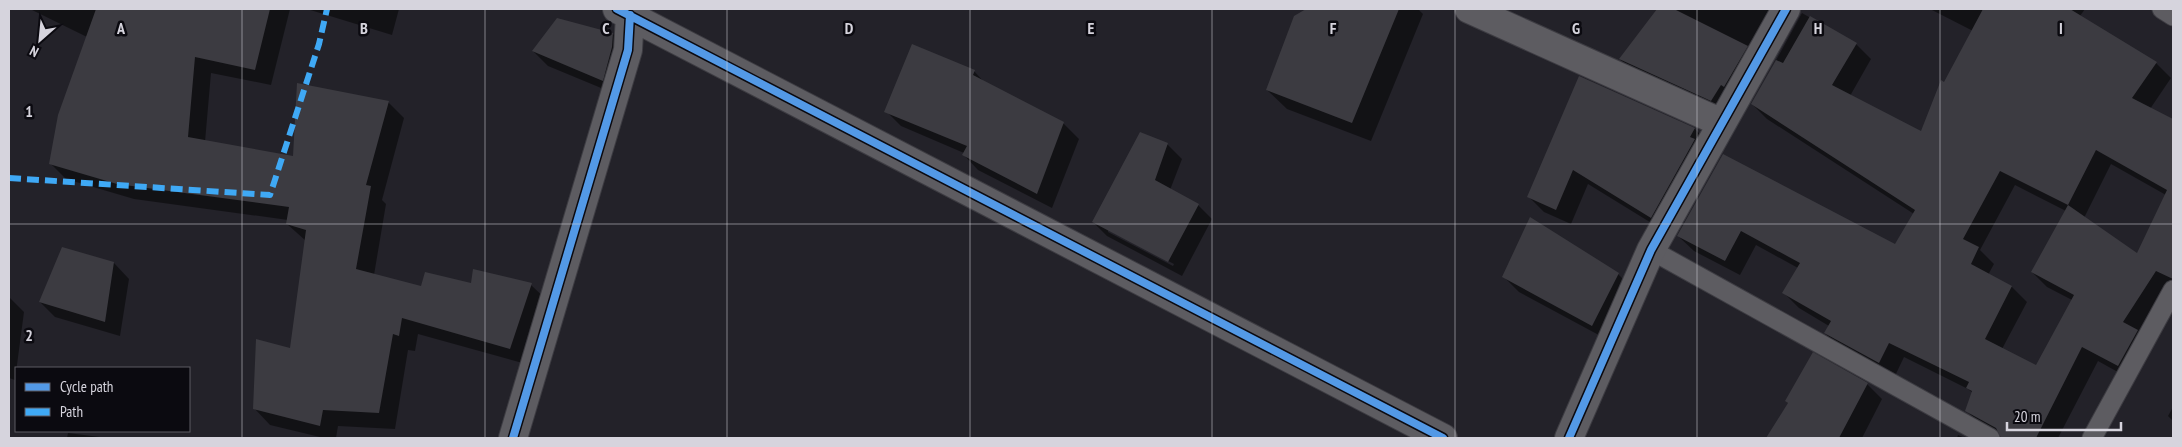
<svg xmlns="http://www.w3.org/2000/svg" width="2182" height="447" font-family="'PT Sans Narrow',sans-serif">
	<rect width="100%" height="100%" fill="#232229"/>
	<!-- shadow -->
	<path fill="#0007" fill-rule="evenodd" d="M30,9H290L271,85L211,73L205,142L294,158L388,102L404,118L382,200L386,204L374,275L421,287L531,285L548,301L526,364L418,334L415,351L408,350L395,429L338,426L336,438H324L270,425L254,408L291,350L306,241L287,224L288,220L134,199L66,179L50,163L87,37Z
		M307,9H399L392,35Z
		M1308,9H1418L1423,14L1371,141L1287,109L1267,90L1295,17Z
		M1659,9H1789L1727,115L1635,74L1620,59Z
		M1930,9H2085L2080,16L2156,63L2171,78L2150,109L2173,120V199L2111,164L2084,218L2138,255L2159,209L2173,216V286L2134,381L2098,361L2058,438H2002L1982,426L1967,411L1973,393L1968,389L1904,357L1894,378L1840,348L1825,333L1829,326L1799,308L1784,293L1798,268L1756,245L1740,275L1694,251L1678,236L1723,155L1896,246L1914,214L1767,119L1752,104L1802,13L1856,44L1871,59L1850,96L1922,133L1945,83L1973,31ZM2015,185L2066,211L2032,272L2047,287L2072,300L2036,367L2002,349L2027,302L2012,287L1988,275L1994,264L1980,250Z
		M613,34L628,50L618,95L548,66L533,51Z
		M974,71L985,83L1064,124L1079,139L1052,208L978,170L963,154L964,153L901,126L886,111Z
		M1580,78L1695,129L1710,144L1666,232L1588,184L1571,224L1544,212L1529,197Z
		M1141,134L1168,145L1182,159L1170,190L1198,205L1212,219L1182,276L1107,236L1093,222ZM1108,230L1174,264L1173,266L1108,232Z
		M114,263L129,279L120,336L55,317L40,302Z
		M1618,274L1633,289L1608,340L1519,292L1504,277Z
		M9,297L24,312L15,380L9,378Z
		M1813,354L1867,384L1882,399L1862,438H1767L1789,404L1786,401Z
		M2173,407V421L2168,416Z
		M68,433L108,438H67Z
		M1958,435L1965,438H1957Z"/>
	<!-- building -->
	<path fill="#3c3b41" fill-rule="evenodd" d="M96,9H270L255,70L195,57L188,137L293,156L297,83L389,101L366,185L371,186L356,269L421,286L425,272L471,283L473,269L532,283L510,349L402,318L399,336L393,334L379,413L323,410L320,426L253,409L256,339L290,348L306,230L286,224L289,207L117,184L49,164L58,115Z
		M1306,9H1399L1352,123L1266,90L1294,16Z
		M1657,9H1674L1748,46L1724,87L1721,85L1711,101L1619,59Z
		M1983,9H2070L2157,62L2132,98L2173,119V279L2156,271L2123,322L2138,330L2118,366L2082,347L2036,438H2001L1996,428L1965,411L1972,391L1966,388L1969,382L1889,343L1879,363L1824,333L1831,321L1782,293L1800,263L1741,231L1725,261L1677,236L1723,154L1895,244L1915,210L1751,104L1776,60L1783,63L1810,16L1857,43L1832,85L1921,131L1941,80L1944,82ZM2096,150L2167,190L2137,253L2068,205ZM2000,171L2068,205L2031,272L2074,295L2036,365L1985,339L2012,286L1971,264L1979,247L1963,239Z
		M557,18L613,33L612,47L603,81L532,51Z
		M912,44L975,70L973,75L1064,122L1037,194L962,155L967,146L884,112Z
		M1579,76L1695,128L1690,137L1695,139L1651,218L1573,170L1556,210L1527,197Z
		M1140,132L1168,143L1155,180L1199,204L1168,262L1092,222Z
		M1530,217L1619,273L1592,326L1502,277Z
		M62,247L114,262L105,322L39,302Z
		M1813,352L1868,383L1839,438H1766L1788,403L1785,401Z"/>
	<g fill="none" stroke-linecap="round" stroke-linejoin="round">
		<defs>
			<path id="service" d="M2162,9L2173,16
				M1651,250L1990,438
				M2092,438L2173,290"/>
			<path id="minor" d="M617,9L1443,438
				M1469,9L1722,123
				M513,438L628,50L630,15
				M1569,438L1651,250L1786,9"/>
		</defs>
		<!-- service casing -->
		<use href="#service" stroke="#3d3c42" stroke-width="21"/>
		<!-- minor casing -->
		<use href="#minor" stroke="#3d3c42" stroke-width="30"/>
		<!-- service -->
		<use href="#service" stroke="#5d5c61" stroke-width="19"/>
		<!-- minor -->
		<use href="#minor" stroke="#5d5c61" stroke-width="28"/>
		<!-- quiet -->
		<path stroke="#3fa9f5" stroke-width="6" stroke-dasharray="12 6" stroke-linecap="butt" d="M9,178L270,195L319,44L327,9"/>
		<defs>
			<path id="cycleway" d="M617,9L1443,438
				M513,438L628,50L630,15
				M1569,438L1651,250L1786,9"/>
		</defs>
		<!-- cycleway casing -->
		<use href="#cycleway" stroke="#0b0a10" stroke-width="11"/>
		<!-- cycleway -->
		<use href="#cycleway" stroke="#5399e6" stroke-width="8"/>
	</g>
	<!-- grid -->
	<path fill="none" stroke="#d6d4dd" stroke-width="1" stroke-opacity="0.55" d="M242,9V438M485,9V438M727,9V438M970,9V438M1212,9V438M1455,9V438M1697,9V438M1940,9V438M9,224H2173"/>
	<g font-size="16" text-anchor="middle" font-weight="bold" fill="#d6d4dd" stroke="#0b0a10" stroke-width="5" stroke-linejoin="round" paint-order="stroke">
		<text x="121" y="34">A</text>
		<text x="364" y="34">B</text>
		<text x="606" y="34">C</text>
		<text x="849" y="34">D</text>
		<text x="1091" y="34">E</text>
		<text x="1333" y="34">F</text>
		<text x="1576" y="34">G</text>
		<text x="1818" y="34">H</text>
		<text x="2061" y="34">I</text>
		<text x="29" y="117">1</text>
		<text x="29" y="341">2</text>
	</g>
	<!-- border -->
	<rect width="2182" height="447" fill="none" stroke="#d6d4dd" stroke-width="20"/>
	<!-- legend -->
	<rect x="15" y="367" width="175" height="65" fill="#0b0a10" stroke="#5c5b62"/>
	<rect x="25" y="383" width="25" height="8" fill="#5399e6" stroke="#5c5b62"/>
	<text x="60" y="392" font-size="15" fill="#d6d4dd">Cycle path</text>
	<rect x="25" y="408" width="25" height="8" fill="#3fa9f5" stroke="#5c5b62"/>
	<text x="60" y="417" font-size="15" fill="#d6d4dd">Path</text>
	<!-- north arrow -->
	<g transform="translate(40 40) rotate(207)" stroke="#0b0a10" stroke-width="4" paint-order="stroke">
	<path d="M0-4L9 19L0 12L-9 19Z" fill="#d6d4dd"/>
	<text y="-8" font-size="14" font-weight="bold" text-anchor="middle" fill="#d6d4dd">N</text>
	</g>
	<!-- scale -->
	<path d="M2007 422v8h114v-8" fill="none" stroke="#d6d4dd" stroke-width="2.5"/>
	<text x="2014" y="422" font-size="15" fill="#d6d4dd" stroke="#0b0a10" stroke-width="4" paint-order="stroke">20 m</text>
</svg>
